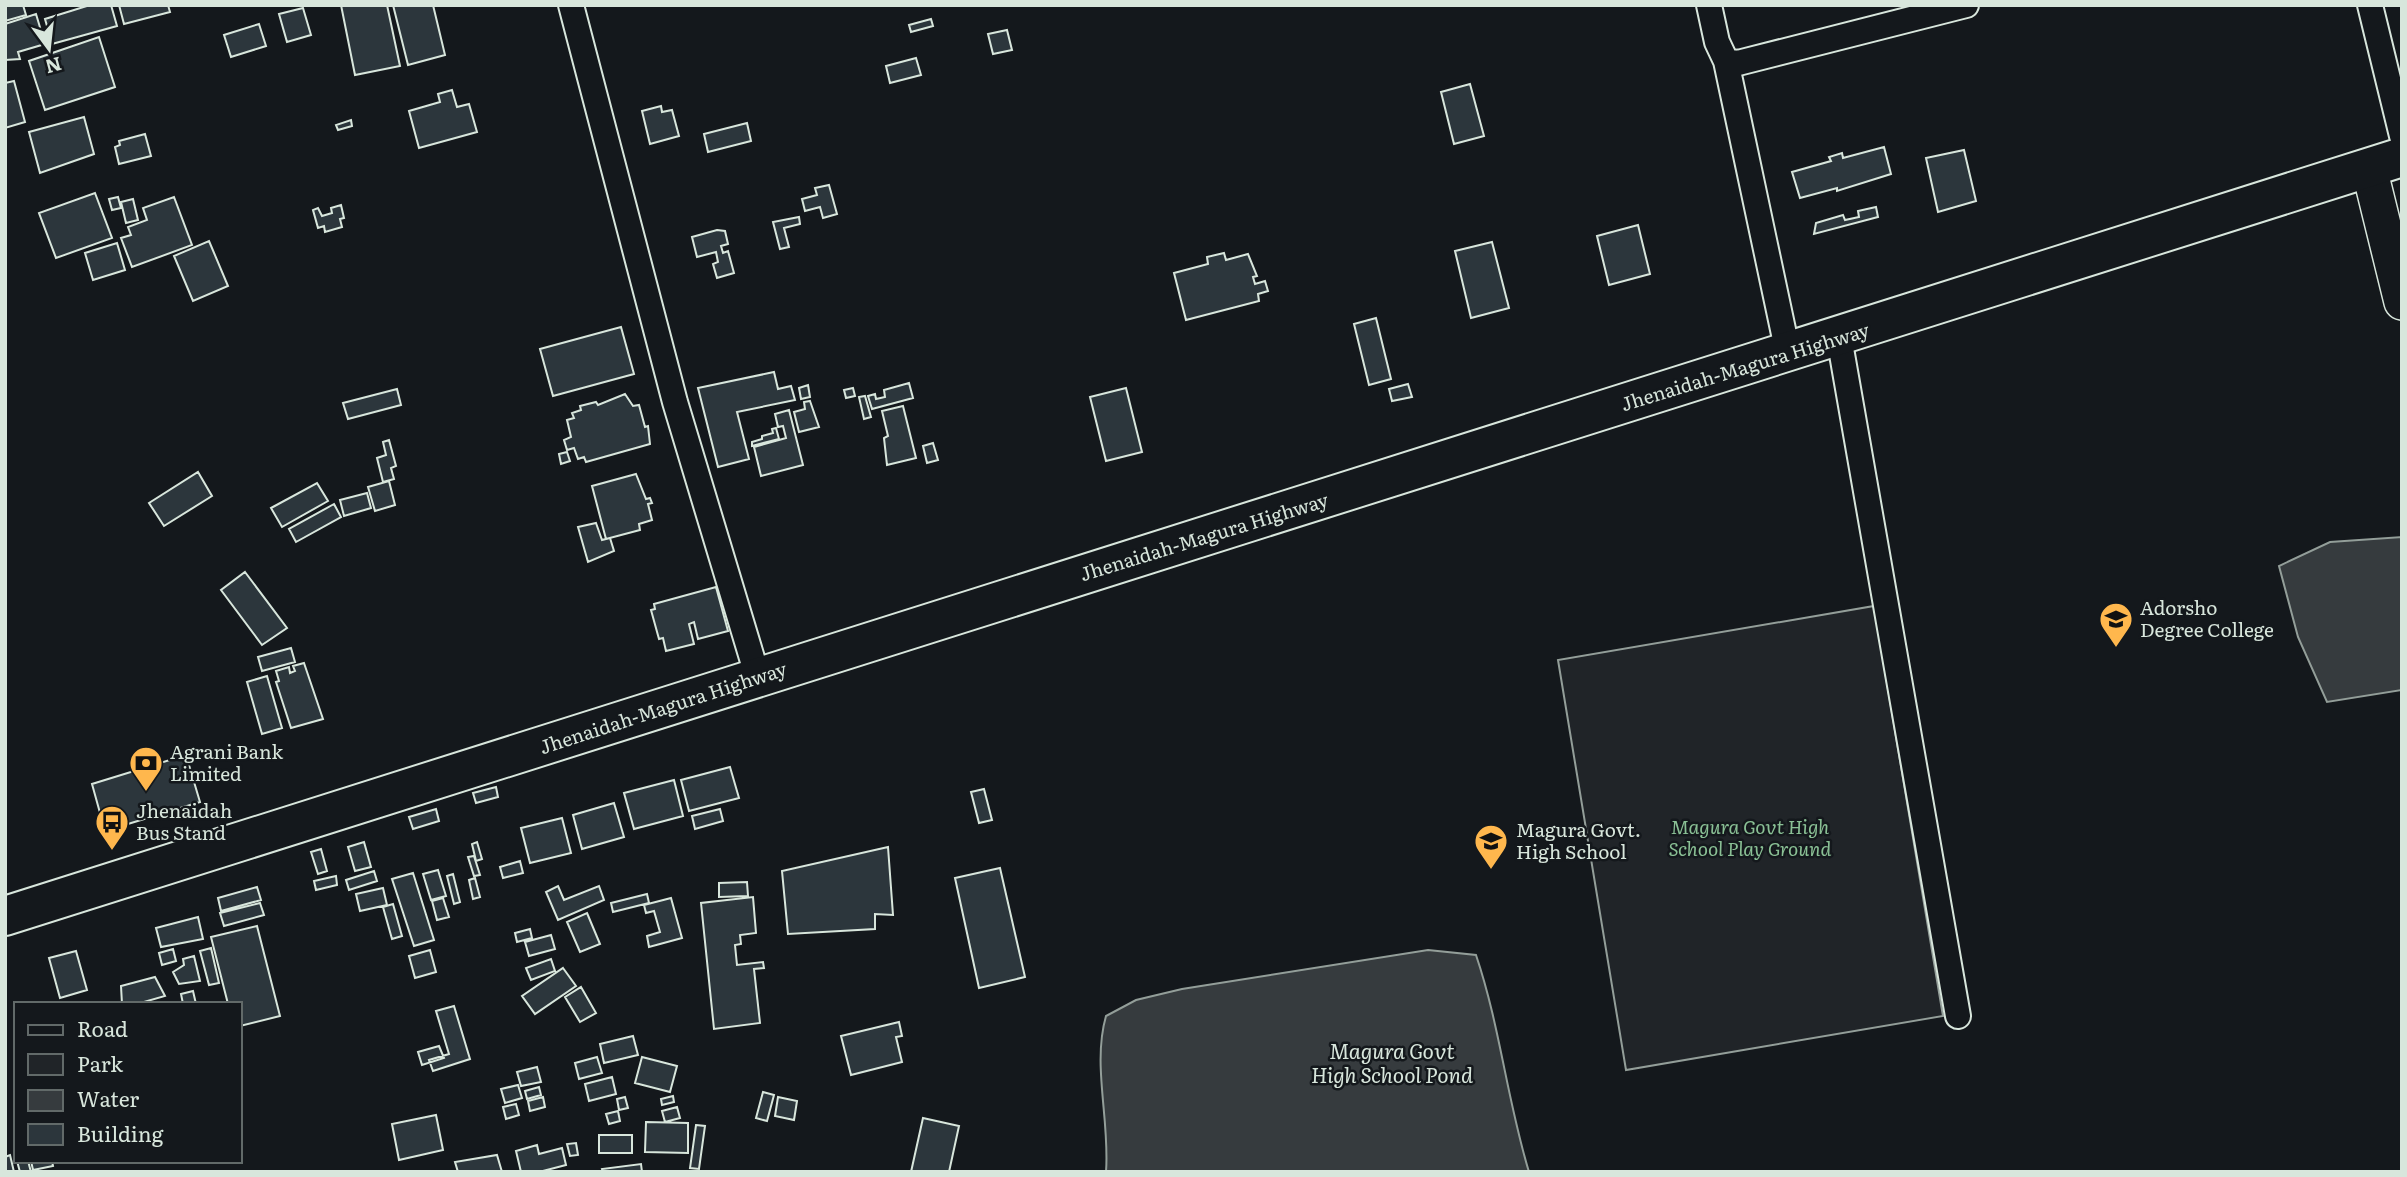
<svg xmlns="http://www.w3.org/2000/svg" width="2407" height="1177" font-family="Literata,serif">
	<rect width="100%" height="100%" fill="#14181c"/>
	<!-- green -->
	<path fill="#202428" stroke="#939e99" stroke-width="2" d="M1874,606L1943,1016L1626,1070L1558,660Z"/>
	<!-- water -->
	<path fill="#363b3e" stroke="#939e99" stroke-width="2" d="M2402,537V690L2327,702L2298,637L2279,566L2330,542Z
		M1428,950L1476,955C1500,1026 1507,1100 1529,1172H1106C1110,1120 1092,1065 1106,1016L1136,1000L1182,989Z"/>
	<!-- building -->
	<path fill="#2c363c" stroke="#d8e6dc" stroke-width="2" d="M5,5H23L26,15L5,21Z
		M90,5H111L117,26L52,44L45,19Z
		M119,5H168L170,12L124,24Z
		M341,5H387L400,66L355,75Z
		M393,5H433L445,55L408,65Z
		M303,8L311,35L287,42L279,14Z
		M36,14L45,44L18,52L20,59L5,60V24Z
		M931,19L933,26L911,32L909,25Z
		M259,24L266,46L231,57L224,35Z
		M1007,30L1012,50L993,54L988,34Z
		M99,37L115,87L45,110L29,61Z
		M916,58L921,75L890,83L886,66Z
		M14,81L25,122L5,128V83Z
		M1470,84L1484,136L1454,144L1441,92Z
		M452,90L457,107L469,104L477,132L419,148L409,111L440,102L438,94Z
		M661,106L662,112L672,110L679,136L650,144L642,111Z
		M84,117L94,154L40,173L29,132Z
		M351,120L352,126L338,130L336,125Z
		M747,123L751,141L708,152L704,134Z
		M145,134L151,156L119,164L115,147L120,145L119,141Z
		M1884,147L1891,174L1837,191V188L1800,198L1792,172L1831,161L1829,157L1842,153L1843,158Z
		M1964,150L1976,201L1938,212L1926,158Z
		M829,185L837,214L823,218L820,207L805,211L802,199L817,195L815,188Z
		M95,193L112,238L56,258L39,213Z
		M118,197L121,208L112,210L109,199Z
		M174,197L192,245L132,267L121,238L131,235L128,227L147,220L143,208Z
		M133,199L138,220L126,223L121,202Z
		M341,205L344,218L340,219L342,227L325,232L324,226L318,228L313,210L318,208L322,216L332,213L331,208Z
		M1876,207L1878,217L1814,234L1816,223L1843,215L1845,220L1859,217L1858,211Z
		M799,217L800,224L784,228L789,247L780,249L773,222Z
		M1638,225L1650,274L1609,285L1597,236Z
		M717,230L725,231L728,244L721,246L723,253L728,251L734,273L717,278L713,264L718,262L716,252L697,257L692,237Z
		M209,241L228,286L193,301L174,256Z
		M1492,242L1509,308L1471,318L1455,251Z
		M117,243L125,270L93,280L85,253Z
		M1224,253L1226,260L1248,254L1257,276L1253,277L1255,284L1265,281L1268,291L1258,294L1259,301L1186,320L1174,273L1208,264L1207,257Z
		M1376,318L1391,379L1369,385L1354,324Z
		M621,327L634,374L553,396L540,349Z
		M774,372L778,389L791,386L795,400L737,412L749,459L718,467L698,388Z
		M909,383L913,398L872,409L868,396L875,394L876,399L885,397L884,390Z
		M1408,384L1412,397L1392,401L1389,389Z
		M808,385L810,397L801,399L799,388Z
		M853,388L855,396L846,398L844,390Z
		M1126,388L1142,452L1106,461L1090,397Z
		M397,389L401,405L348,419L343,403Z
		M625,394L633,406L639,405L645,427L648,426L650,444L586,462L584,457L578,459L574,448L567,450L564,440L571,437L567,420L574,418L572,413L581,410L580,406L596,402L598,405Z
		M865,396L871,417L864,419L859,397Z
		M810,401L819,427L799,432L794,412L805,409L804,402Z
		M903,406L916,458L887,465L884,438L888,436L882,411Z
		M789,410L803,465L761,476L754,447L786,438L783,426L778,427L775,414Z
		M776,428L779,439L752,446V442L762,439V436L773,433L772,429Z
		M389,440L396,466L391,468L394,479L383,482L377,458L386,455L383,442Z
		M933,443L938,460L927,463L923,446Z
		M567,452L570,461L561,464L559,454Z
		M198,472L212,496L164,526L149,503Z
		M636,474L646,499L650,498L652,503L648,504L652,520L639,524L640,530L606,539L592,486Z
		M389,481L395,505L375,511L368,487Z
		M317,483L328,501L282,527L271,508Z
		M367,493L371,508L344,516L340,500Z
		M334,504L341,517L296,542L289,529Z
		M596,523L602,540L610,538L614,551L588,562L578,527Z
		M245,572L287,628L262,645L221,590Z
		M716,587L728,631L698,639L694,622L689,624L694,644L666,651L663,638L659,639L651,610L655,609L654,604Z
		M291,648L295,662L262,671L258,657Z
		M304,663L323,719L291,728L276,682L279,681L276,671L289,667L290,673L295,671L293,666Z
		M267,676L282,728L262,734L247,682Z
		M186,755L200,802L105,831L92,784Z
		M730,767L739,798L689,811L681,780Z
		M674,780L683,816L634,829L624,793Z
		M496,787L498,797L476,803L473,793Z
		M984,789L992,820L979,823L971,792Z
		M614,803L624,837L582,849L573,815Z
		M436,809L439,821L413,829L409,817Z
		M720,809L723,821L695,829L692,816Z
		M562,818L571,853L530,863L521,828Z
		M364,842L371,867L355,871L348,847Z
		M477,842L482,859L476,861L472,844Z
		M888,847L893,915L875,914V929L788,934L782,871Z
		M321,849L327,871L318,874L311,852Z
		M474,856L480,875L474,876L468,857Z
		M520,861L523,873L503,878L500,867Z
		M1000,868L1025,977L979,988L955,878Z
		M438,870L446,896L431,900L423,874Z
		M374,871L377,881L349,890L346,880Z
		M413,873L434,940L414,946L392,879Z
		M453,874L460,902L454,904L447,876Z
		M336,876L337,885L316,890L314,881Z
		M475,878L480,897L473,899L469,880Z
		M747,882L748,896L719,897V883Z
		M558,886L564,900L599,886L604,900L558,920L546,892Z
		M257,887L261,900L221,911L218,898Z
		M383,888L387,905L360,911L356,894Z
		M647,894L649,903L613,912L611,903Z
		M753,897L756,933L740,935L741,944L735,945L737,965L763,962L764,968L754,969L760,1023L714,1029L701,903Z
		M443,898L449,917L437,920L432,901Z
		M671,898L682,938L649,947L647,936L660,932L654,911L646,913L644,905Z
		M260,903L264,915L224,926L220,913Z
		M393,904L402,936L392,939L383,907Z
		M587,913L600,944L580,952L567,922Z
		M198,917L203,939L161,947L156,928Z
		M257,926L280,1016L240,1026V1004H228L211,937Z
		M530,929L532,938L517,942L515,933Z
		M551,935L555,949L529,956L525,942Z
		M211,948L219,983L209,985L200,951Z
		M173,949L176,961L162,965L159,953Z
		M430,950L436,972L415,978L409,956Z
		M76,951L87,990L60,998L49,958Z
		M194,956L200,981L179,984L173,972L184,965L183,959Z
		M551,959L555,971L531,980L526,968Z
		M563,968L576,986L535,1014L522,996Z
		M155,977L165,996L137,1004H122L121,986Z
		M581,987L596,1013L580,1022L565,997Z
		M193,991L196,1004H183L181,994Z
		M454,1006L470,1059L433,1071L429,1060L449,1054L436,1011Z
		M899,1022L902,1036L896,1037L902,1062L851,1075L841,1036Z
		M633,1036L638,1055L604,1063L600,1044Z
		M439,1046L444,1058L422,1065L418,1052Z
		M597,1057L602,1073L579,1079L575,1063Z
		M642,1057L677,1066L670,1092L635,1083Z
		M537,1067L541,1082L521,1086L517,1072Z
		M612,1077L616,1094L589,1101L585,1084Z
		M518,1085L522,1098L505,1103L501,1089Z
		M539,1087L541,1095L527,1099L525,1091Z
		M763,1092L774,1095L767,1121L756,1118Z
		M673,1096L674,1102L662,1105L661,1099Z
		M543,1097L545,1107L530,1111L528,1101Z
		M625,1097L628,1108L619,1110L617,1099Z
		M778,1097L797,1101L794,1120L775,1116Z
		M516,1104L519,1115L506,1119L503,1107Z
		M677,1107L680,1118L665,1122L662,1111Z
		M618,1111L620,1121L609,1124L606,1114Z
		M436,1115L443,1150L399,1160L392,1124Z
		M923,1118L959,1126L949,1172H911Z
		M646,1122L688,1123V1153L645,1152Z
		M696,1125L705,1126L699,1169L690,1168Z
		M599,1135H632V1153H599Z
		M576,1143L578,1155L570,1156L567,1144Z
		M537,1145L539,1154L562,1148L566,1165L539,1172H521L516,1151Z
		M10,1155L14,1172H5V1157Z
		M497,1155L502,1172H458L455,1162Z
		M17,1161H28L31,1172H20Z
		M31,1161H52L53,1166L33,1170Z
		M641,1164L642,1172H603L602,1169Z"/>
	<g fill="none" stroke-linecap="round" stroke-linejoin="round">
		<defs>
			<path id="street" d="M571,5L675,402L758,678
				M1709,5L1717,42L1726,61L1738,63L1966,5
				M2370,5L2402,136
				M1726,61L1788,353
				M1839,337L1958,1016"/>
			<path id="secondary" d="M2369,168L2402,302"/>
			<path id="highway" d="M5,916L2402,157"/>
		</defs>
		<!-- street casing -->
		<use href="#street" stroke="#d8e6dc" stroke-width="28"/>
		<!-- secondary casing -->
		<use href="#secondary" stroke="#d8e6dc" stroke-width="38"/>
		<!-- highway casing -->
		<use href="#highway" stroke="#d8e6dc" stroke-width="42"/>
		<!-- street -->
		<use href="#street" stroke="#14181c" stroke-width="24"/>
		<!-- secondary -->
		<use href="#secondary" stroke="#14181c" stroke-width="35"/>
		<!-- highway -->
		<use href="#highway" stroke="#14181c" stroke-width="38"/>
	</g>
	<!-- icons -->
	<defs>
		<symbol id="university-pin" viewBox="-11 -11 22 30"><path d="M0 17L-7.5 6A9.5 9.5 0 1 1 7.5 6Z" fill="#ffb74d" stroke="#14181c"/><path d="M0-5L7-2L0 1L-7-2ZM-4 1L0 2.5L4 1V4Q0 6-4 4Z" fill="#111"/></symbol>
		<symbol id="bank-pin" viewBox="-11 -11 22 30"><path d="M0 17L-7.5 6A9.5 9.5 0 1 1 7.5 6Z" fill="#ffb74d" stroke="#14181c"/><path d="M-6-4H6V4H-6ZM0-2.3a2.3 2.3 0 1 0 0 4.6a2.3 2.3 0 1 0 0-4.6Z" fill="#111"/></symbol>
		<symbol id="bus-pin" viewBox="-11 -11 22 30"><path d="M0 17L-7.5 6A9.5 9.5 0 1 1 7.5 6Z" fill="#ffb74d" stroke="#14181c"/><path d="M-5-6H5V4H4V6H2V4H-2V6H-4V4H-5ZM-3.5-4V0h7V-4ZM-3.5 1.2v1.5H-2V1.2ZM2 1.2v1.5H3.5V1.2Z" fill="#111"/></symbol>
		<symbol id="school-pin" viewBox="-11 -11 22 30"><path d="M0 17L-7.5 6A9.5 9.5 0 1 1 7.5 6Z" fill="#ffb74d" stroke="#14181c"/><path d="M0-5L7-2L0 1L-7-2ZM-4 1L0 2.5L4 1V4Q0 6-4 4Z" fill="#111"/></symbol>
	</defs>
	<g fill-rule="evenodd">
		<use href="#university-pin" x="2097" y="600" width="38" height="52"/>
		<use href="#bank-pin" x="127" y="744" width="38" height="52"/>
		<use href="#bus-pin" x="93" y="803" width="38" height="52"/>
		<use href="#school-pin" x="1472" y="822" width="38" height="52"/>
	</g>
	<g text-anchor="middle" stroke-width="5" stroke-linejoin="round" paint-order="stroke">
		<!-- street labels -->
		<g font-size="19" fill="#d8e6dc" stroke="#14181c">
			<text transform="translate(1745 367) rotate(-17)" y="7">Jhenaidah-Magura Highway</text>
			<text transform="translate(1204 537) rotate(-17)" y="7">Jhenaidah-Magura Highway</text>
			<text transform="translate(663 708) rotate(-18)" y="7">Jhenaidah-Magura Highway</text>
		</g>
		<!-- poi labels -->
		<g font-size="19" fill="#d8e6dc" stroke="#14181c" text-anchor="start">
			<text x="2140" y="615">Adorsho<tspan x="2140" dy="22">Degree College</tspan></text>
			<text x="170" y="759">Agrani Bank<tspan x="170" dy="22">Limited</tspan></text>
			<text x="136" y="818">Jhenaidah<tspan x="136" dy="22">Bus Stand</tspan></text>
			<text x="1516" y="837">Magura Govt.<tspan x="1516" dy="22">High School</tspan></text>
		</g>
		<!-- park labels -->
		<g font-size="19" font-style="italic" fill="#8ac095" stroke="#14181c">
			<text x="1750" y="834">Magura Govt High<tspan x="1750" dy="22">School Play Ground</tspan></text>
		</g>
		<!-- water labels -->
		<g font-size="21" font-style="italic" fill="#d8e6dc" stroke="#14181c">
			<text x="1392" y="1059">Magura Govt<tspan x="1392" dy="24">High School Pond</tspan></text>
		</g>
	</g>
	<!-- border -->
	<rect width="2407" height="1177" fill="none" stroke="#d8e6dc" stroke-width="14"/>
	<!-- legend -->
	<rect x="14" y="1002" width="228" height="161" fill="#14181c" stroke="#626a69" stroke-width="2"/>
	<rect x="28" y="1025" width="35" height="10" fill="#14181c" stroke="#626a69" stroke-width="2"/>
	<text x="77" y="1037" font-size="21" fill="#d8e6dc">Road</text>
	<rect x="28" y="1054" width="35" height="21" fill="#202428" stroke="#626a69" stroke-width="2"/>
	<text x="77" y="1072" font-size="21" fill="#d8e6dc">Park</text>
	<rect x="28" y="1090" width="35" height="21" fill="#363b3e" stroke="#626a69" stroke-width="2"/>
	<text x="77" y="1107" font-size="21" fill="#d8e6dc">Water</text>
	<rect x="28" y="1124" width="35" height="21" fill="#2c363c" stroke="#626a69" stroke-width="2"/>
	<text x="77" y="1142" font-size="21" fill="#d8e6dc">Building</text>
	<!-- north arrow -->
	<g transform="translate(49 49) rotate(165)" stroke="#14181c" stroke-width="5" paint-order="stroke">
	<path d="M0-5L12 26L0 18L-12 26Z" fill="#d8e6dc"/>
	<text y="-10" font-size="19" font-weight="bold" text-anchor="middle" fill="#d8e6dc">N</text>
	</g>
</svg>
